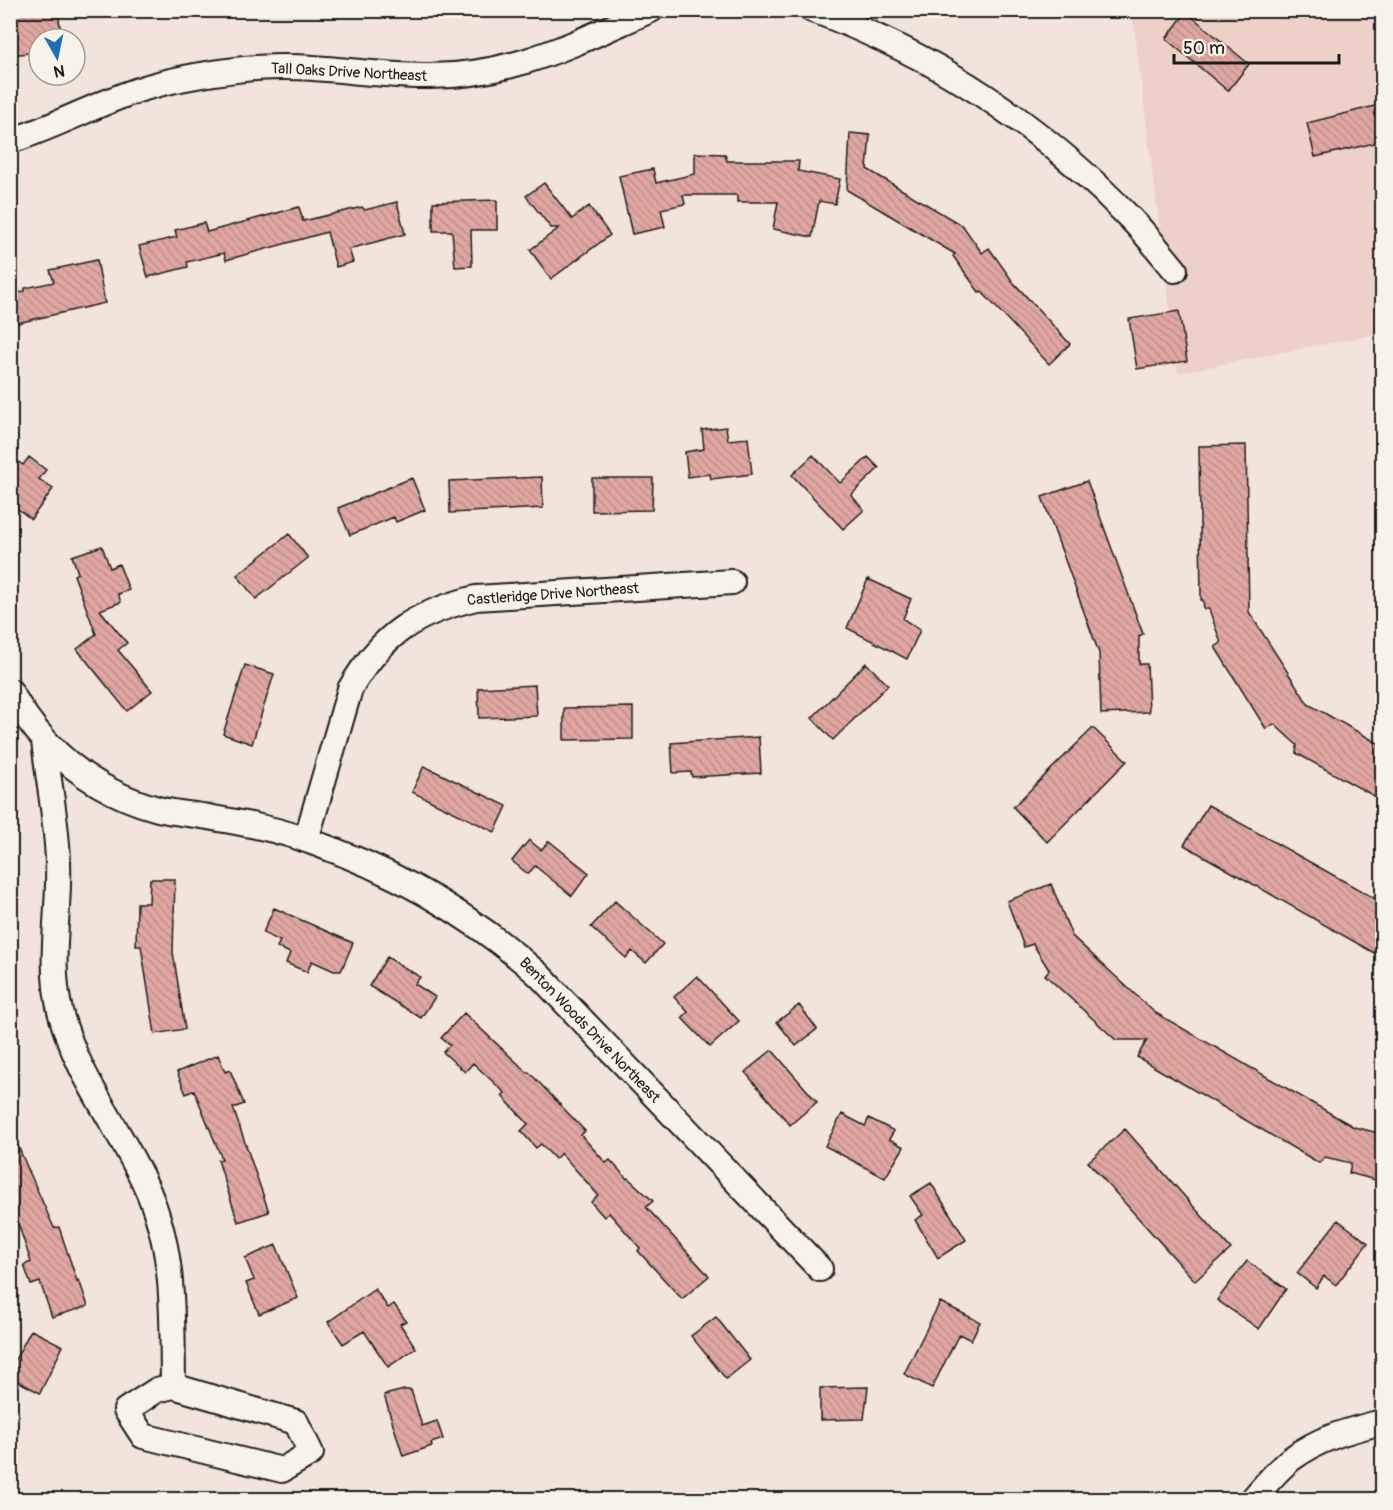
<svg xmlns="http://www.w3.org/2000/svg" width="1393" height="1510" font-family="Pangolin,sans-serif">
	<defs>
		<pattern id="building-back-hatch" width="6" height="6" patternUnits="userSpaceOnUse" patternTransform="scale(1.5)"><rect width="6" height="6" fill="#e0a6a1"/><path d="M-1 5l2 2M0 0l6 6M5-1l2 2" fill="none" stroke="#c08e8a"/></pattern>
	</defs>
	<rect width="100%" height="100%" fill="#f2e4da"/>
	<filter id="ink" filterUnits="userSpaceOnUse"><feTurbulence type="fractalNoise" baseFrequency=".0167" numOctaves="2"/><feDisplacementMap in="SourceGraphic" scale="12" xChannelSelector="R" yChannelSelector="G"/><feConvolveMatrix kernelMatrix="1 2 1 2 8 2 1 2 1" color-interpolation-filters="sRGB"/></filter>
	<g filter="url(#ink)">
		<!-- built -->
		<path fill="#edd1c9" d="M1132,11H1382V333L1178,373Z"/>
		<!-- building -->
		<path fill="url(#building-back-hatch)" stroke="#1c1c1c" stroke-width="1.5" d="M10,10H58L61,34L53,36V39H39V52L10,55Z
			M1186,12L1249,64L1228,91L1166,39Z
			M1383,104V141L1315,157L1307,123Z
			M850,133L870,135L867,169L963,226L982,253L989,248L1013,282L1070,344L1049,364L981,291L979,292L953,256L955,254L847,190Z
			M695,153L725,154L727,161H799L798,171L840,179L835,204L819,201L812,237L773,229L778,202H737V195H683L685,204L661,209L665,227L632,234L619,176L653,169L656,183L695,174Z
			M544,183L572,219L589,206L610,235L551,279L530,250L559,228H551L526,196Z
			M497,200V230H471L472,266L455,267L452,231H433V202Z
			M397,202L405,234L349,249L353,262L336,267L327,232L226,260L224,253L187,262L188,267L148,277L139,246L177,237L175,230L204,223L207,232L299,207L303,221L362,207L365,210Z
			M97,260L105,303L13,324L10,296L25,291V288L54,282L50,270Z
			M1179,311L1187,361L1137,369L1129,319Z
			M726,427L728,440L748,438L752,474L711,479L710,474L688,477L685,452L704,449L702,430Z
			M1246,445L1249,612L1308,704L1383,746V801L1296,753L1297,745L1274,724L1266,729L1215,647L1221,643L1209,609H1204L1203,600H1201L1199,446Z
			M813,455L840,483L868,457L879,468L851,495L864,510L843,529L792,475Z
			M10,456L23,465L29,457L46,470L39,479L53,489L31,519L10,503Z
			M542,477L543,508L450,513L449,481Z
			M412,478L425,510L396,522L394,517L350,535L338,508Z
			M592,478H653L652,510L592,511Z
			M1087,481L1143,634L1139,636V664H1147L1149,712L1101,714L1099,653L1042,497Z
			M289,534L308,558L256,599L237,575Z
			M102,546L110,568L119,564L129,590L118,594L121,602L100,610L127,643L118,650L152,691L127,711L77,649L96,634L74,575L78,573L72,556Z
			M868,579L911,599L903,619L920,630L907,659L847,628Z
			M866,663L888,685L833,740L812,718Z
			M245,665L274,674L252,744L223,734Z
			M535,685L537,716L479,718L478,688Z
			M633,707V739L564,740V708Z
			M1093,728L1127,761L1047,842L1013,807Z
			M759,737L761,773L692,777L691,772L673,773L671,743Z
			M424,766L507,806L495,832L412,792Z
			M1208,805L1383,903V958L1184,845Z
			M529,840L541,850L549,841L589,873L572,896L535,866L528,874L512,861Z
			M150,879H175L173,952L185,1029L155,1034L141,946H136L137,903H149Z
			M1051,884L1072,936L1154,1012L1354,1127L1383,1134V1182L1349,1173L1351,1163L1325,1157L1319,1163L1137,1057L1147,1040H1116L1045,975L1049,970L1033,944L1024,947L1007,901Z
			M615,901L663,944L646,963L632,951L626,958L591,927Z
			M274,908L353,943L341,971H334L312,961L307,972L286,963L290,953L277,947L280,941L263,933Z
			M387,957L420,977L415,984L435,997L421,1018L369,986Z
			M697,976L739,1021L710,1047L682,1018L688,1012L674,997Z
			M799,1005L817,1029L796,1046L777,1022Z
			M464,1013L528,1073L529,1072L585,1131L581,1135L606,1163L610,1160L627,1179L628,1178L653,1201L646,1207L709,1276L682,1299L638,1251L640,1248L609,1213L604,1217L591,1202L598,1195L561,1153L555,1159L541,1144L536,1148L521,1131L528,1124L502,1096L505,1093L473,1063L465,1072L443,1052L450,1045L441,1038Z
			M772,1050L817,1102L790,1125L745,1072Z
			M218,1055L225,1072L230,1070L244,1104L233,1108L269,1212L238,1222L218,1160L222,1159L194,1090L186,1094L177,1072Z
			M842,1114L865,1126L869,1118L894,1131L889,1139L904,1147L885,1178L825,1146Z
			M10,1128L54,1228L59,1227L77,1281L79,1280L88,1306L52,1317L40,1282L31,1285L24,1265L31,1262L17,1220L10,1223Z
			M1125,1129L1231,1249L1195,1281L1088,1162Z
			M931,1183L966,1240L938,1258L915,1220L923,1215L910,1196Z
			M1338,1220L1368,1243L1336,1285L1324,1276L1316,1288L1297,1273Z
			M276,1245L298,1298L259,1314L246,1283L254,1280L245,1258Z
			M1247,1261L1286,1289L1259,1329L1217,1300Z
			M375,1289L388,1308L394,1304L406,1321L400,1324L416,1348L388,1367L364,1331L343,1344L328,1322Z
			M940,1302L980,1322L971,1340L959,1334L932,1388L904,1374Z
			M716,1317L750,1360L726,1379L691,1336Z
			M31,1330L63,1346L40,1393L10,1377V1369Z
			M868,1387L864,1419L820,1420V1388Z
			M404,1390H411L422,1426L437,1421L443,1439L431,1443L432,1446L403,1456L384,1395Z"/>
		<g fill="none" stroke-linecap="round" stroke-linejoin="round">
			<defs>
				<path id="minor" d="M812,10C837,18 860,29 884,40C977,83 1059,144 1130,218C1146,234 1160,252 1175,270
					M10,141C54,127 94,105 138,90C172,79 209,73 244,69C304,62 362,75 422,76C510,78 572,44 651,10
					M10,691C43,750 92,791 158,809C174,813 191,814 208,817C242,823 277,829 309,841C395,871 471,914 539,975L820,1269
					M44,740C48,781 57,822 58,862C60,913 48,960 60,1011C76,1074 117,1124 144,1182C176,1249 172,1314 173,1386L296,1422L311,1453L282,1470L143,1436L126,1410L157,1390L173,1386
					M306,840L350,689C382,634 415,613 476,598L732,582
					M1252,1500C1264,1486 1277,1470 1291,1459C1319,1438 1350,1430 1382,1422"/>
			</defs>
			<!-- minor casing -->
			<use href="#minor" stroke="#1c1c1c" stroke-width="28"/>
			<!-- minor -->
			<use href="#minor" stroke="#f7f3e8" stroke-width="24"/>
		</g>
	</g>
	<g text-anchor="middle" stroke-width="4.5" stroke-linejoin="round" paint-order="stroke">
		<!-- street labels -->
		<g font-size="15" fill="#1c1c1c" stroke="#f7f3e8">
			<text transform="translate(349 72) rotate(3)" y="5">Tall Oaks Drive Northeast</text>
			<text transform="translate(553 594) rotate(-4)" y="5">Castleridge Drive Northeast</text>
			<text transform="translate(590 1030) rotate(46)" y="5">Benton Woods Drive Northeast</text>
		</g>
	</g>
	<!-- margin -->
	<rect width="1393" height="1510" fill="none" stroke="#f7f3e8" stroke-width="36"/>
	<rect x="18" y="18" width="1357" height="1474" fill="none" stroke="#1c1c1c" stroke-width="2" filter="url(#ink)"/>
	<!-- north arrow -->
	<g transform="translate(57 57) rotate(171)"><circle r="28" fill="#f7f3e8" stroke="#9f9d96" stroke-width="1.5"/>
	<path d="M0-4.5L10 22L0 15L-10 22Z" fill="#1f6fb2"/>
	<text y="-9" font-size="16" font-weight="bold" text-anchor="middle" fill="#1c1c1c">N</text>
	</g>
	<!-- scale -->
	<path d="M1174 54v9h165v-9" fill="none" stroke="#1c1c1c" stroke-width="3"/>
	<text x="1183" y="54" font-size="18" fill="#1c1c1c" stroke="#f7f3e8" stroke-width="4.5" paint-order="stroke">50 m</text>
</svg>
